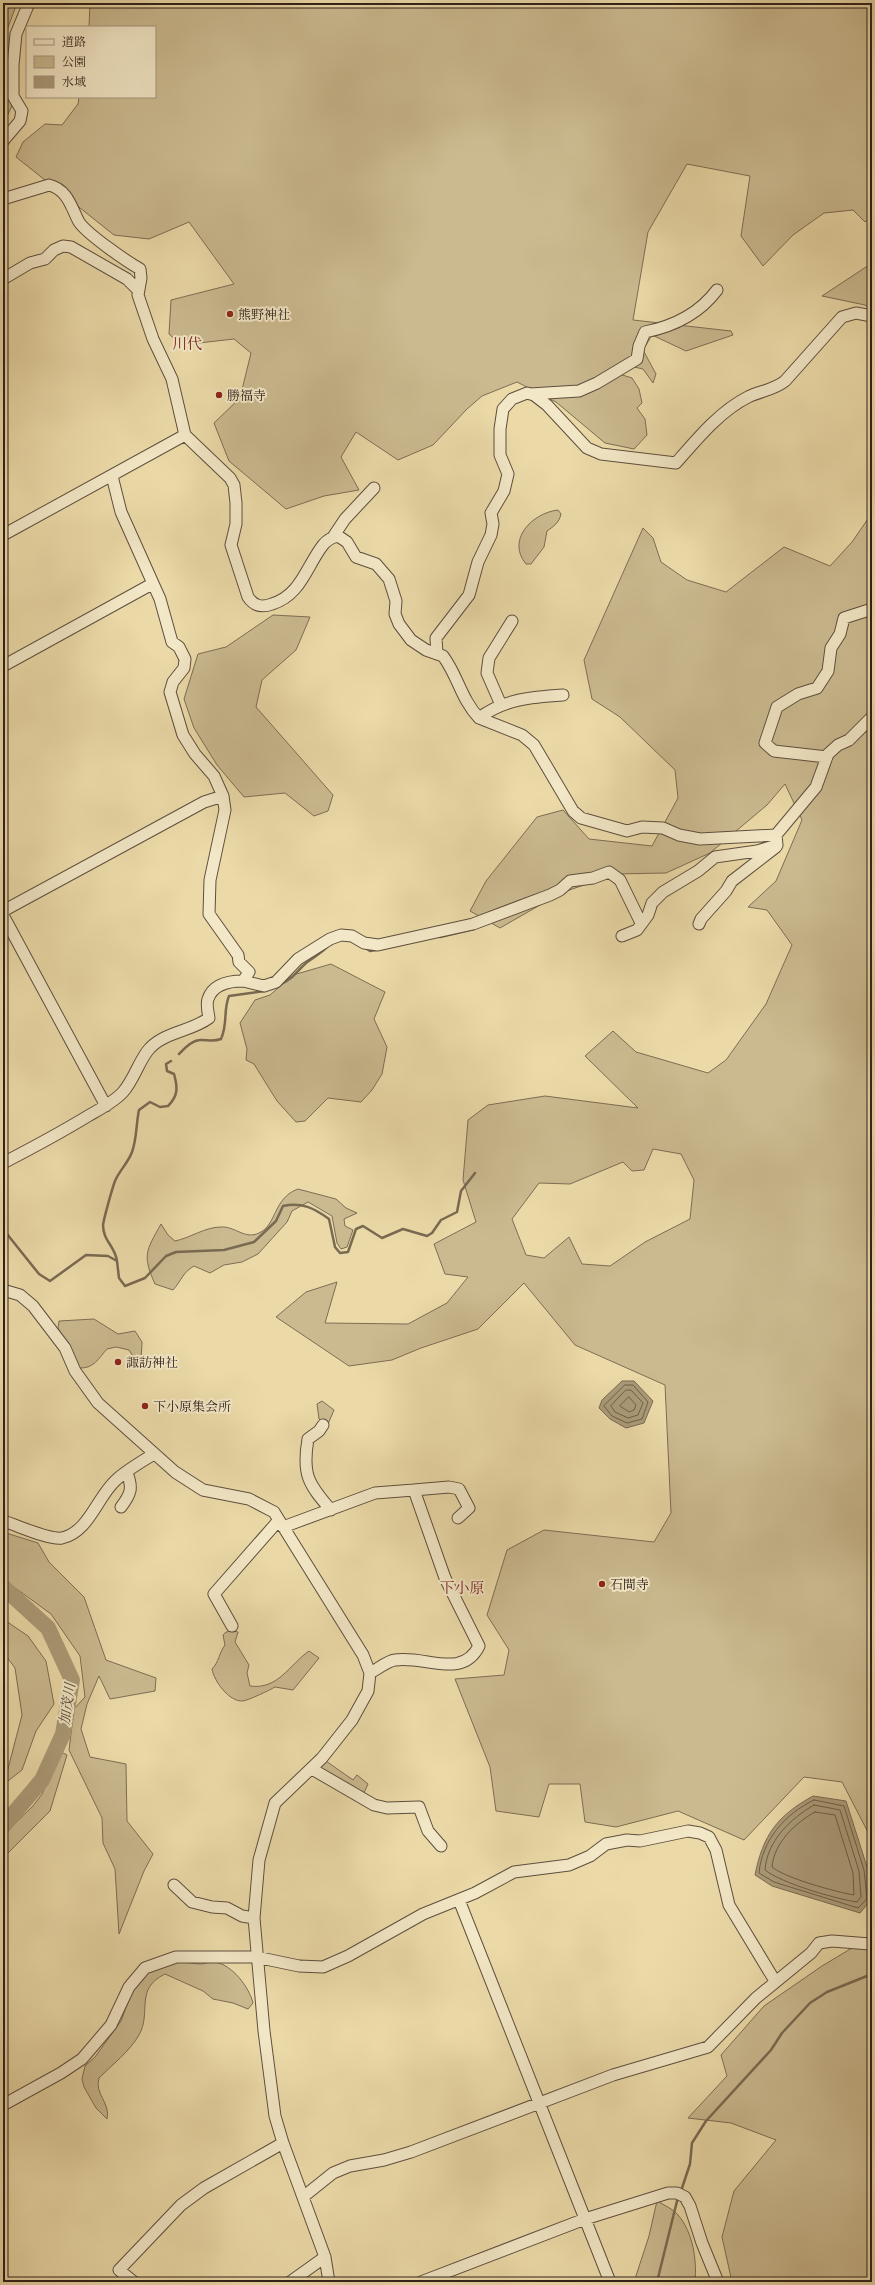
<svg xmlns="http://www.w3.org/2000/svg" width="875" height="2285" font-family="'Libre Bodoni','Noto Serif JP',serif">
	<rect width="100%" height="100%" fill="#ebdaa8"/>
	<filter id="stains"><feTurbulence type="fractalNoise" baseFrequency=".005" numOctaves="4"/><feColorMatrix values="0 0 0 0 .2 0 0 0 0 .09 0 0 0 0 .02 0 0 0 .5 -.17"/></filter>
	<radialGradient id="worn" r=".72"><stop offset=".6" stop-color="#630" stop-opacity="0"/><stop offset="1" stop-color="#630" stop-opacity=".3"/></radialGradient>
	<!-- green -->
	<path fill="#cbba90" stroke="#7d6d55" fill-rule="evenodd" d="M3,3H17L3,41Z
		M90,3H872V216L865,222L853,210L824,213L793,235L763,266L741,236L750,176L687,164L648,232L633,320L731,331L733,335L686,351L652,335L643,350L656,374L653,383L643,369L625,365L613,372L632,378L639,389L642,403L637,408L645,419L647,435L634,449L605,443L556,402L517,382L482,396L467,409L433,445L398,460L356,432L341,457L359,490L324,496L286,509L229,461L214,423L240,398L251,353L234,339L181,345L169,334L171,300L234,284L189,222L149,239L114,235L16,157L23,142L45,124L62,125L78,104L79,97H155V27H89Z
		M3,89L13,103L3,126Z
		M872,263V311L865,305L822,296Z
		M558,510L561,514C559,523 554,526 547,531L544,547L531,564H526C506,540 532,513 558,510Z
		M872,513V1840L842,1782L804,1777L744,1840L678,1811L616,1827L585,1822L580,1784H549L539,1817L496,1811L490,1767L455,1679L504,1675L509,1650L487,1615L507,1550L544,1530L654,1542L671,1513L665,1385L575,1345L524,1283L478,1329L421,1348L392,1360L349,1366L276,1317L306,1292L337,1282L325,1323L408,1324L447,1303L468,1277L445,1274L434,1244L476,1222L463,1180L468,1120L488,1105L545,1096L638,1108L585,1056L613,1031L636,1052L708,1073L726,1060L766,1004L792,945L767,910L748,907L776,881L802,820L785,784L767,805L710,853L666,873L615,874L561,893L500,928L470,911L486,881L537,817L563,810L589,839L652,846L678,798L675,770L620,717L592,699L584,660L643,528L653,538L661,562L687,580L726,592L784,547L830,566L852,542ZM653,1149L681,1154L694,1180L690,1219L645,1242L610,1266L582,1264L569,1237L544,1258L526,1255L512,1219L539,1183L570,1184L623,1162L632,1171L644,1170Z
		M273,615L310,617L296,650L262,680L256,707L333,795L328,811L314,816L285,793L244,797L217,765L194,728L184,699L198,654L226,647Z
		M331,964L385,992L374,1019L387,1047L382,1074L372,1090L361,1102L328,1098L305,1121L296,1122L277,1101L254,1064L246,1060L247,1049L240,1023L255,1000L270,995L293,975Z
		M298,1189L336,1199L346,1208L357,1213L344,1219L345,1226L353,1230L347,1247L341,1249L337,1243L332,1216L308,1202L292,1211L287,1222L258,1254L242,1262L224,1265L210,1273L194,1266C182,1273 182,1280 173,1290L155,1284C142,1255 146,1251 161,1224L168,1235L175,1241C190,1238 205,1227 221,1227C235,1226 245,1240 259,1233C277,1225 273,1198 298,1189Z
		M94,1319L118,1334L135,1331L142,1342L141,1361L138,1364L129,1350L116,1347L107,1349C98,1359 94,1369 78,1368L58,1328L59,1321Z
		M322,1401L334,1410L328,1424L319,1419L317,1404Z
		M3,1532L38,1543L49,1562L84,1597L106,1660L156,1678L155,1691L110,1699L99,1676L87,1704L81,1729L90,1757L126,1764L127,1821L153,1854L144,1871L119,1934L115,1869L103,1843L102,1818L69,1750L74,1709L85,1697L80,1656L51,1614L3,1579Z
		M3,1619L28,1636L46,1661L54,1704L36,1731L22,1770L4,1784L22,1715L15,1668L3,1652Z
		M234,1631L238,1632L235,1642L249,1665L247,1673L250,1686C278,1690 289,1665 309,1651L319,1658L293,1690L275,1687C270,1690 249,1700 243,1701C229,1702 214,1681 212,1669C219,1662 219,1653 225,1645L223,1635L226,1632Z
		M61,1752L67,1755L50,1811L3,1858V1835L33,1806L42,1794Z
		M326,1761L353,1780L357,1775L368,1784L363,1795L318,1770Z
		M872,1936V2282H732L722,2237L734,2191L776,2140L731,2123L688,2118L727,2076L721,2055L764,2006L822,1966Z
		M177,1961C185,1962 194,1964 202,1964C206,1963 210,1962 214,1962C232,1964 249,1987 253,2003L248,2009L233,2003L213,1999L203,1991L165,1974C134,1989 152,2012 139,2035C130,2051 112,2065 99,2078C94,2094 111,2103 107,2119L96,2108L84,2087L82,2079L85,2066L95,2057L121,2021L131,1994L143,1975L153,1968Z
		M657,2201C664,2205 673,2209 678,2215C693,2232 697,2260 695,2282H634L649,2236Z"/>
	<!-- water -->
	<path fill="#ab9b78" stroke="#796a52" d="M622,1381H634L653,1401L644,1423L626,1428L610,1419L599,1408L602,1400Z
		M813,1796L846,1801L868,1870L870,1901L860,1913L772,1886L755,1875C763,1835 777,1816 813,1796Z"/>
	<g fill="none" stroke-linecap="round" stroke-linejoin="round">
		<!-- shore -->
		<path stroke="#6d5e49" stroke-width="1" d="M625,1385H633L648,1402L642,1419L627,1423L612,1416L604,1406Z
			M626,1390H631L643,1403L638,1415L628,1418L615,1412L611,1406Z
			M629,1397L636,1405L634,1410L629,1412L620,1406Z
			M814,1800L844,1806L864,1870L867,1899L858,1908L774,1882L759,1873C762,1840 785,1814 814,1800Z
			M814,1805L840,1810L859,1871L861,1897L857,1902C836,1899 781,1883 765,1870C767,1841 790,1819 814,1805Z
			M815,1812L835,1815L853,1873L854,1895C836,1892 785,1878 772,1867C774,1843 795,1823 815,1812Z"/>
		<!-- stream -->
		<path stroke="#796a52" stroke-width="2.5" d="M440,937L474,929
			M364,947L370,951L376,950
			M279,985C293,979 296,972 306,963C314,957 322,953 329,945
			M179,1054C185,1048 192,1040 201,1040C209,1040 213,1042 221,1039C228,1024 223,1010 229,996L265,991
			M3,1229L39,1274L50,1281L86,1255L108,1256L117,1261L119,1278L125,1286L145,1278L166,1256L176,1252L224,1250L254,1242L276,1221L283,1206C302,1202 314,1208 329,1219L335,1247L340,1253L348,1252L356,1229L363,1226L382,1238L403,1229L427,1236L432,1233L441,1220L457,1212L461,1191L475,1173
			M117,1261C115,1246 103,1241 103,1225C104,1218 112,1189 115,1181C119,1171 128,1163 132,1152C137,1138 136,1124 139,1110L150,1102L160,1107L168,1106C178,1096 178,1088 174,1074L167,1071L166,1064L171,1061
			M681,2191L690,2164L692,2143L706,2121L771,2050L782,2033L810,2003L827,1992L872,1974
			M657,2282L678,2197"/>
		<!-- river -->
		<path stroke="#ab9b78" stroke-width="16" d="M3,1587L48,1628L72,1680L63,1734L42,1780L3,1826"/>
		<defs>
			<path id="street" d="M3,141L20,121L22,111L13,96V65L16,34L29,3
				M3,199L49,185C68,190 71,207 79,222C87,234 126,261 140,269L141,278L138,295L153,339L172,379L185,435L230,478L234,485L236,503V524L231,545L248,597C254,606 261,608 272,604C301,595 306,567 323,545C327,540 333,537 338,536L347,542L356,557L376,564L389,579L396,601L395,614L399,624L411,640L426,650L443,656C458,676 461,699 479,718C504,699 532,697 563,695
				M3,279L30,263L45,259L54,250L63,246L71,247L127,279L138,290
				M530,394L579,391L597,383L637,359L639,346L645,332C675,326 699,314 717,290
				M3,535L185,435
				M333,537L345,519L374,488
				M437,654L436,638L469,595L478,562L491,535L493,524L491,513L504,491L508,474L500,455V429L503,409L512,399L527,393L534,395L547,405L587,448L601,454L676,463C697,439 720,411 748,397C760,391 774,390 785,381L842,317L856,313L872,316
				M3,666L152,584
				M501,705L487,673L489,658L512,621
				M479,718L522,735L534,745L573,811L581,818L627,831L642,827L663,828L679,835L700,839L776,835
				M827,757L774,751L765,743L777,707L798,694L817,688L828,671L831,648L840,634L844,618L872,609
				M3,911L204,802L223,796
				M3,915L106,1106
				M699,924L701,919L726,891L732,881L776,847
				M622,936L637,930L648,915L652,903L663,892L698,871L715,857L757,851L777,845L776,835L816,787L828,754L838,745L849,740L872,717
				M243,981L264,986L276,982L298,959L330,939L341,935L352,936L364,943L378,945L473,924L550,895L560,890L570,881L593,878L609,872L620,880L641,923
				M3,1163C32,1148 60,1133 88,1116C100,1109 114,1102 123,1092C134,1080 140,1058 150,1048C165,1032 192,1031 209,1018C208,1012 206,1004 208,999C213,984 230,981 243,981L249,972L239,962L238,955L209,914L210,880L225,810L223,796L214,776L195,754L183,735L170,692L173,682L184,668L185,659L179,647L172,642L160,599L121,512L112,476
				M3,1290L20,1295L33,1306L65,1348L75,1371L98,1403L175,1472L203,1490L249,1499L274,1512L363,1655L370,1673L368,1691L352,1720L322,1758L275,1803L259,1860L254,1918L264,2031L275,2116L283,2143L325,2257L329,2282
				M323,1425L319,1431L308,1439C302,1474 308,1484 331,1510
				M414,1490L449,1487L459,1489L469,1508L458,1518
				M121,1507C131,1494 133,1488 127,1473
				M3,1521C17,1525 48,1540 62,1538C89,1532 97,1497 116,1480C127,1470 141,1462 154,1454
				M283,1527L375,1493L414,1490L445,1578L479,1646C462,1680 425,1655 395,1660C387,1661 378,1669 370,1673
				M232,1626L214,1594L279,1520
				M312,1769L374,1805L387,1808L419,1807L428,1831L441,1846
				M174,1885L192,1902L212,1907L227,1908L242,1916L254,1918
				M459,1900L610,2282
				M3,2105L61,2073L82,2059L111,2025L129,1987L145,1968L176,1957H256L299,1966L323,1967L348,1956L423,1914L475,1893L514,1872L569,1865L590,1856L606,1844L627,1840L640,1841L688,1831L700,1833L709,1837L716,1850L729,1905L775,1981
				M303,2197L333,2173L350,2166L384,2160L411,2152L613,2075L708,2047L756,1998L811,1953L819,1943L832,1941L870,1944
				M134,2282L119,2270L181,2205L204,2188L283,2143
				M290,2282L325,2257
				M421,2282L585,2219L668,2193H677L685,2197L690,2206L702,2243L718,2282"/>
		</defs>
		<!-- street casing -->
		<use href="#street" stroke="#5e4e3e" stroke-width="13"/>
		<!-- street -->
		<use href="#street" stroke="#f2e7c6" stroke-width="11"/>
	</g>
	<!-- markers -->
	<g fill="#8f2418" stroke="#f2e7c6" stroke-width="1.5">
		<circle cx="230" cy="314" r="4"/>
		<circle cx="219" cy="395" r="4"/>
		<circle cx="118" cy="1362" r="4"/>
		<circle cx="145" cy="1406" r="4"/>
		<circle cx="602" cy="1584" r="4"/>
	</g>
	<g text-anchor="middle" stroke-width="4" stroke-linejoin="round" paint-order="stroke">
		<!-- poi labels -->
		<g font-size="13" fill="#2f201a" stroke="#f2e7c6" text-anchor="start">
			<text x="238" y="319">熊野神社</text>
			<text x="227" y="400">勝福寺</text>
			<text x="126" y="1367">諏訪神社</text>
			<text x="153" y="1411">下小原集会所</text>
			<text x="610" y="1589">石間寺</text>
		</g>
		<!-- water labels -->
		<g font-size="14" font-style="italic" fill="#5a4b3b" stroke="#f2e7c6">
			<text transform="translate(67 1704) rotate(-82)" y="5">加茂川</text>
		</g>
		<!-- quarter labels -->
		<g font-size="15" fill="#7a1f14" stroke="#f2e7c6">
			<text x="187" y="349">川代</text>
			<text x="462" y="1593">下小原</text>
		</g>
	</g>
	<!-- margin -->
	<rect width="875" height="2285" fill="none" stroke="#ebdaa8" stroke-width="16"/>
	<rect x="4" y="4" width="867" height="2277" fill="none" stroke="#2f201a" stroke-width="2"/>
	<rect x="8" y="8" width="859" height="2269" fill="none" stroke="#2f201a"/>
	<!-- legend -->
	<rect x="26" y="26" width="130" height="72" fill="#f2e7c6" stroke="#a49781"/>
	<rect x="34" y="39" width="20" height="6" fill="#f2e7c6" stroke="#a49781"/>
	<text x="62" y="46" font-size="12" fill="#2f201a">道路</text>
	<rect x="34" y="56" width="20" height="12" fill="#cbba90" stroke="#a49781"/>
	<text x="62" y="66" font-size="12" fill="#2f201a">公園</text>
	<rect x="34" y="76" width="20" height="12" fill="#ab9b78" stroke="#a49781"/>
	<text x="62" y="86" font-size="12" fill="#2f201a">水域</text>
	<rect width="100%" height="100%" filter="url(#stains)"/>
	<rect width="100%" height="100%" fill="url(#worn)"/>
</svg>
